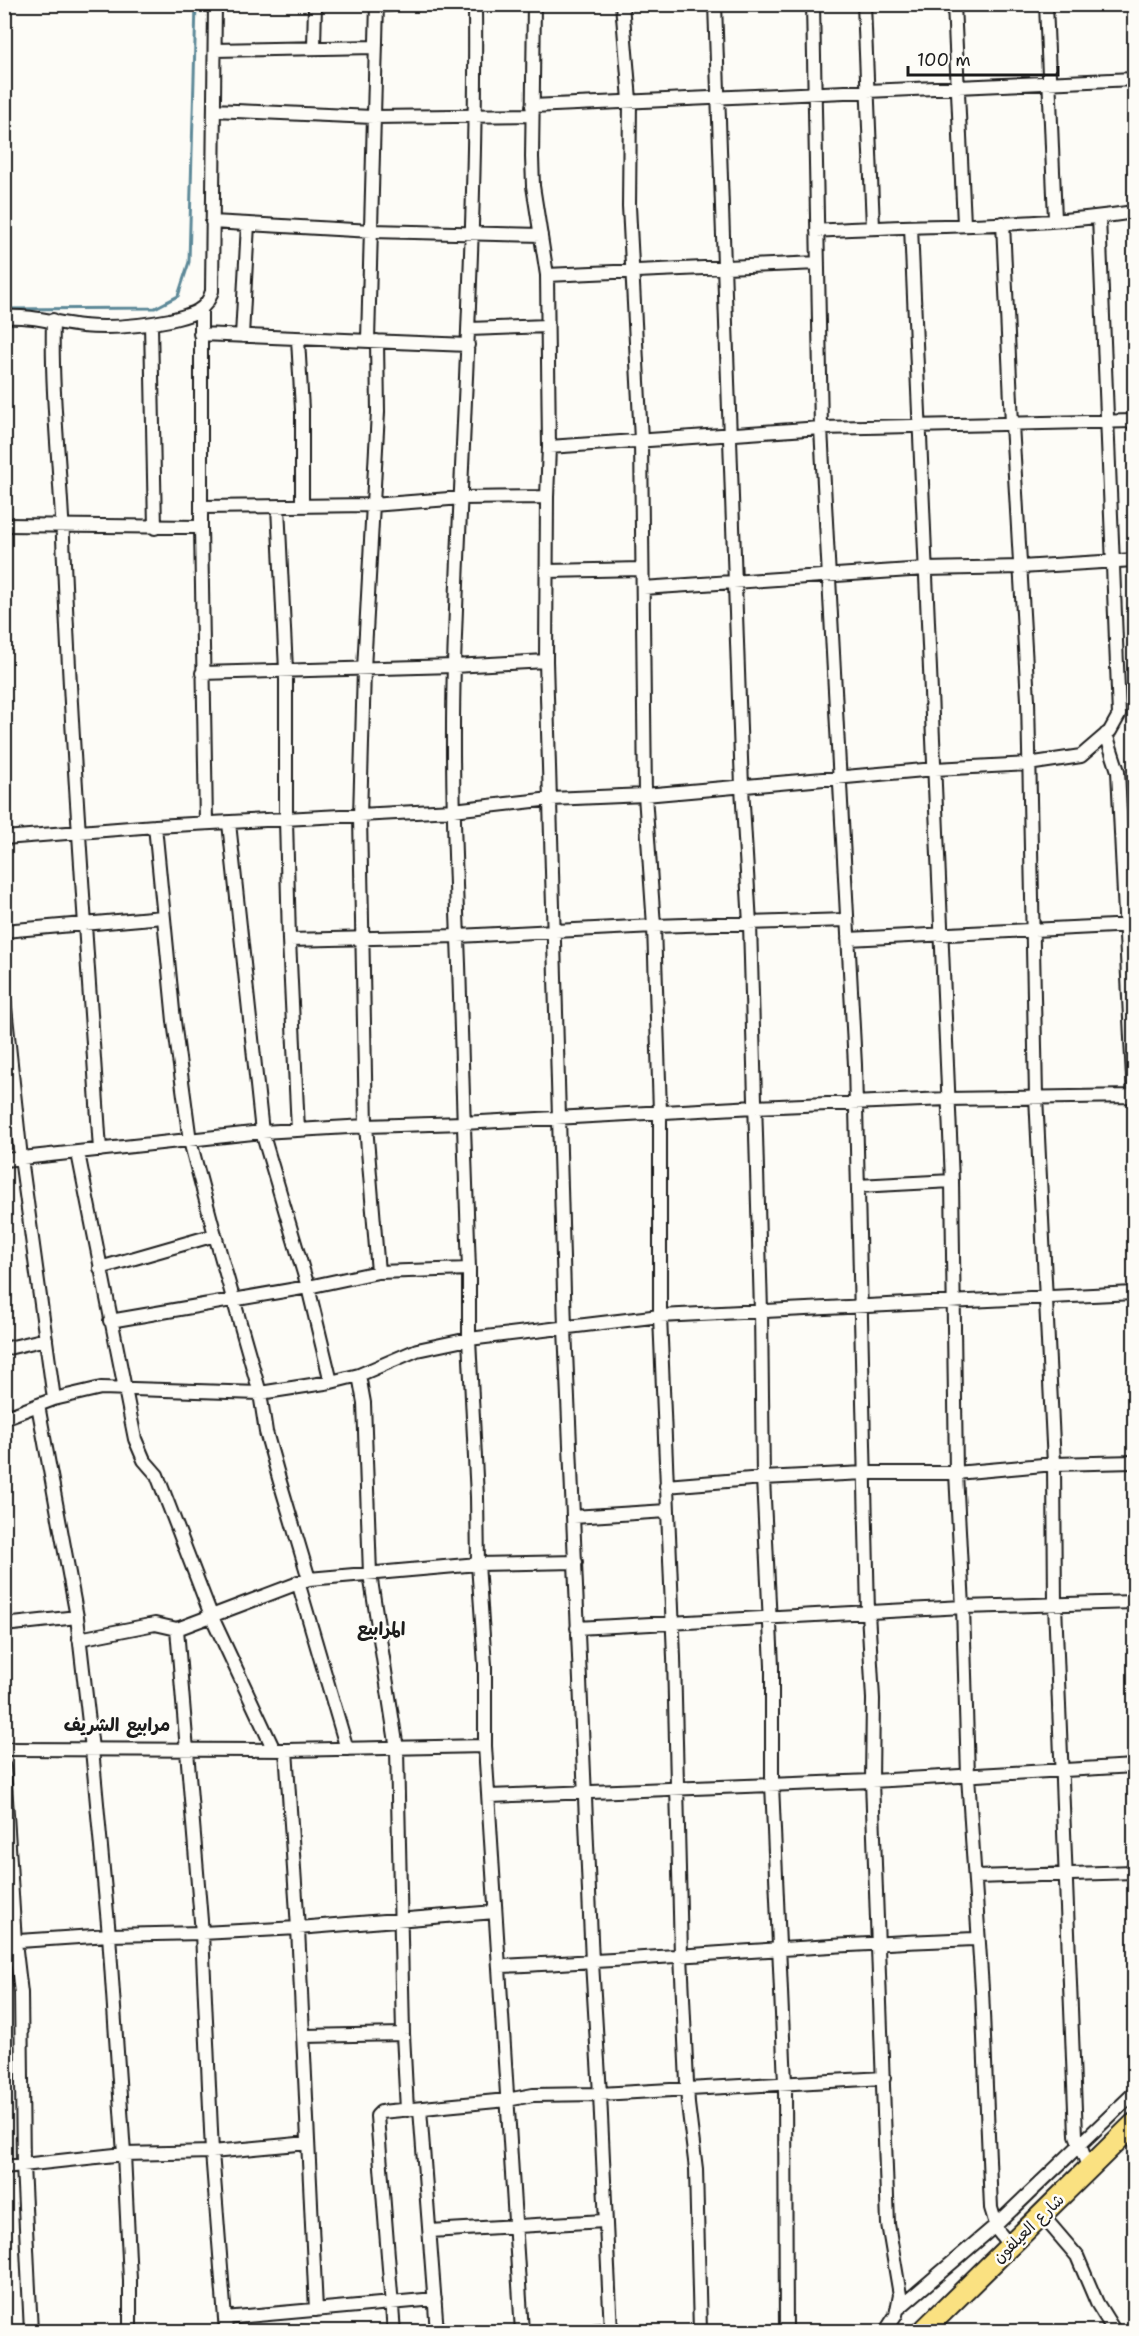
<svg xmlns="http://www.w3.org/2000/svg" width="1139" height="2336" font-family="'Shantell Sans','Playpen Sans Arabic',sans-serif">
	<rect width="100%" height="100%" fill="#fdfcf7"/>
	<filter id="ink" filterUnits="userSpaceOnUse"><feTurbulence type="fractalNoise" baseFrequency=".0167" numOctaves="2"/><feDisplacementMap in="SourceGraphic" scale="12" xChannelSelector="R" yChannelSelector="G"/><feConvolveMatrix kernelMatrix="1 2 1 2 8 2 1 2 1" color-interpolation-filters="sRGB"/></filter>
	<g filter="url(#ink)">
		<g fill="none" stroke-linecap="round" stroke-linejoin="round">
			<!-- stream -->
			<path stroke="#5d8998" stroke-width="3" d="M4,309L155,308L178,296L189,262L196,4"/>
			<defs>
				<path id="minor" d="M475,4C477,225 461,445 454,665C451,765 455,864 459,964C462,1066 465,1167 469,1269V1339L477,1497L478,1564L485,1665V1746L522,2332
					M534,4L532,157L533,186L547,275L549,447L547,497L546,661L565,1328L592,1962L600,2094L611,2332
					M622,4L630,100L629,206L641,440L645,795L654,926L660,1112V1316L674,1657L681,1955L688,2104L696,2169L700,2332
					M715,4L742,787L750,924L761,1311L763,1478L772,1666V1784L785,2083L786,2332
					M813,4L821,428L855,1065L868,1612L873,1699L872,1781L888,2224L900,2295L896,2315L885,2332
					M864,4L873,227
					M954,4L964,224
					M1046,4L1055,219
					M376,6L396,4
					M314,47L315,4
					M215,50L375,47
					M532,106L1134,79
					M214,110L373,117L531,115
					M212,222L372,231L541,235
					M1003,223L1012,424L1028,700L1036,1096L1054,1464L1055,1604L1076,2135L1089,2169
					M911,227L952,1181L956,1473L963,1607L968,1776L982,1989L991,2208L998,2231L1010,2246
					M817,231C922,224 1030,228 1134,212
					M547,275L818,263
					M201,309V527L206,823
					M4,317C31,315 56,323 82,326C112,329 140,326 170,320C189,315 206,313 212,291L215,4
					M53,320C51,393 60,466 63,538C71,742 87,946 100,1150
					M151,324L155,528
					M469,329L547,326
					M200,334L468,345
					M242,336L248,224
					M298,339L302,410V505
					M368,340L377,4
					M377,341L378,412L364,669L360,817L366,1126L378,1272
					M549,447L821,428L1134,421
					M201,507L372,505L462,498L547,497
					M278,507L286,670V819L289,940L298,1130
					M4,525L201,527
					M548,571L642,569
					M643,588L925,569L1021,567L1134,560
					M202,673L454,666L546,661
					M1106,734L1118,771L1134,1100
					M229,823L262,1132L308,1287L331,1382
					M155,826L174,1021L190,1141L215,1235L260,1393L266,1432L280,1482L309,1579
					M4,838L155,826L453,810L551,799L645,795L935,769L1028,764L1081,756L1110,731L1119,715L1099,217
					M4,931L163,917
					M848,939L1134,925
					M289,940L458,936L654,926L847,920
					M4,998L21,1158L54,1399
					M78,1153L135,1439L144,1460L157,1475L211,1615L274,1750
					M4,1160L262,1132L366,1126L463,1123L755,1107L947,1099L1134,1096
					M858,1186L952,1181
					M100,1268L215,1235
					M110,1321L308,1287L378,1272L469,1269
					M4,1349L46,1339
					M359,1375L364,1403L370,1574L397,1749L403,2034L407,2110
					M38,1405L77,1617L92,1749L109,1935L124,2154L130,2280V2332
					M4,1418L54,1399L101,1388L260,1393L331,1382L359,1375L417,1350L469,1339L660,1316L1134,1293
					M666,1486L763,1478L865,1473H956L1054,1464L1134,1462
					M573,1517L667,1511
					M298,1582L347,1749
					M4,1625L77,1617
					M577,1628L963,1607L1134,1602
					M177,1629L202,1933L212,2152L226,2332
					M79,1639L155,1624L177,1629L309,1579L478,1564L576,1562
					M4,1749L286,1750L485,1746
					M286,1750L298,1928L316,2310
					M4,1767L15,1942L21,1993L23,2165L31,2332
					M489,1796L872,1781L1134,1766
					M975,1877L1134,1872
					M4,1942L109,1935L202,1933L298,1928L495,1912
					M500,1966C660,1959 819,1944 978,1939
					M304,2036L403,2034
					M420,2109L437,2332
					M4,2167L124,2154L212,2152L308,2143
					M1042,2215L1077,2256L1097,2303L1115,2332
					M430,2231L604,2221
					M898,2309L996,2225L1134,2093
					M225,2318L435,2299
					M394,2332L377,2116L381,2112L507,2100L533,2095L600,2094L884,2078
					M583,2332L611,2329"/>
				<path id="trunk" d="M922,2332L1134,2124"/>
			</defs>
			<!-- minor casing -->
			<use href="#minor" stroke="#1c1c1c" stroke-width="16"/>
			<!-- trunk casing -->
			<use href="#trunk" stroke="#1c1c1c" stroke-width="24"/>
			<!-- minor -->
			<use href="#minor" stroke="#fdfcf7" stroke-width="12"/>
			<!-- trunk -->
			<use href="#trunk" stroke="#fae181" stroke-width="20"/>
		</g>
	</g>
	<g text-anchor="middle" stroke-width="5" stroke-linejoin="round" paint-order="stroke">
		<!-- street labels -->
		<g font-size="16" fill="#1c1c1c" stroke="#fdfcf7">
			<text transform="translate(1028 2228) rotate(-44)" y="6">شارع العيلفون</text>
		</g>
		<!-- neighbourhood labels -->
		<g font-size="18" font-weight="bold" fill="#1c1c1c" stroke="#fdfcf7">
			<text x="381" y="1635">المرابيع</text>
			<text x="117" y="1731">مرابيع الشريف</text>
		</g>
	</g>
	<!-- margin -->
	<rect width="1139" height="2336" fill="none" stroke="#fdfcf7" stroke-width="24"/>
	<rect x="12" y="12" width="1115" height="2312" fill="none" stroke="#1c1c1c" stroke-width="2" filter="url(#ink)"/>
	<!-- scale -->
	<path d="M908 66v9h150v-9" fill="none" stroke="#1c1c1c" stroke-width="3"/>
	<text x="917" y="66" font-size="18" fill="#1c1c1c" stroke="#fdfcf7" stroke-width="4.5" paint-order="stroke">100 m</text>
</svg>
